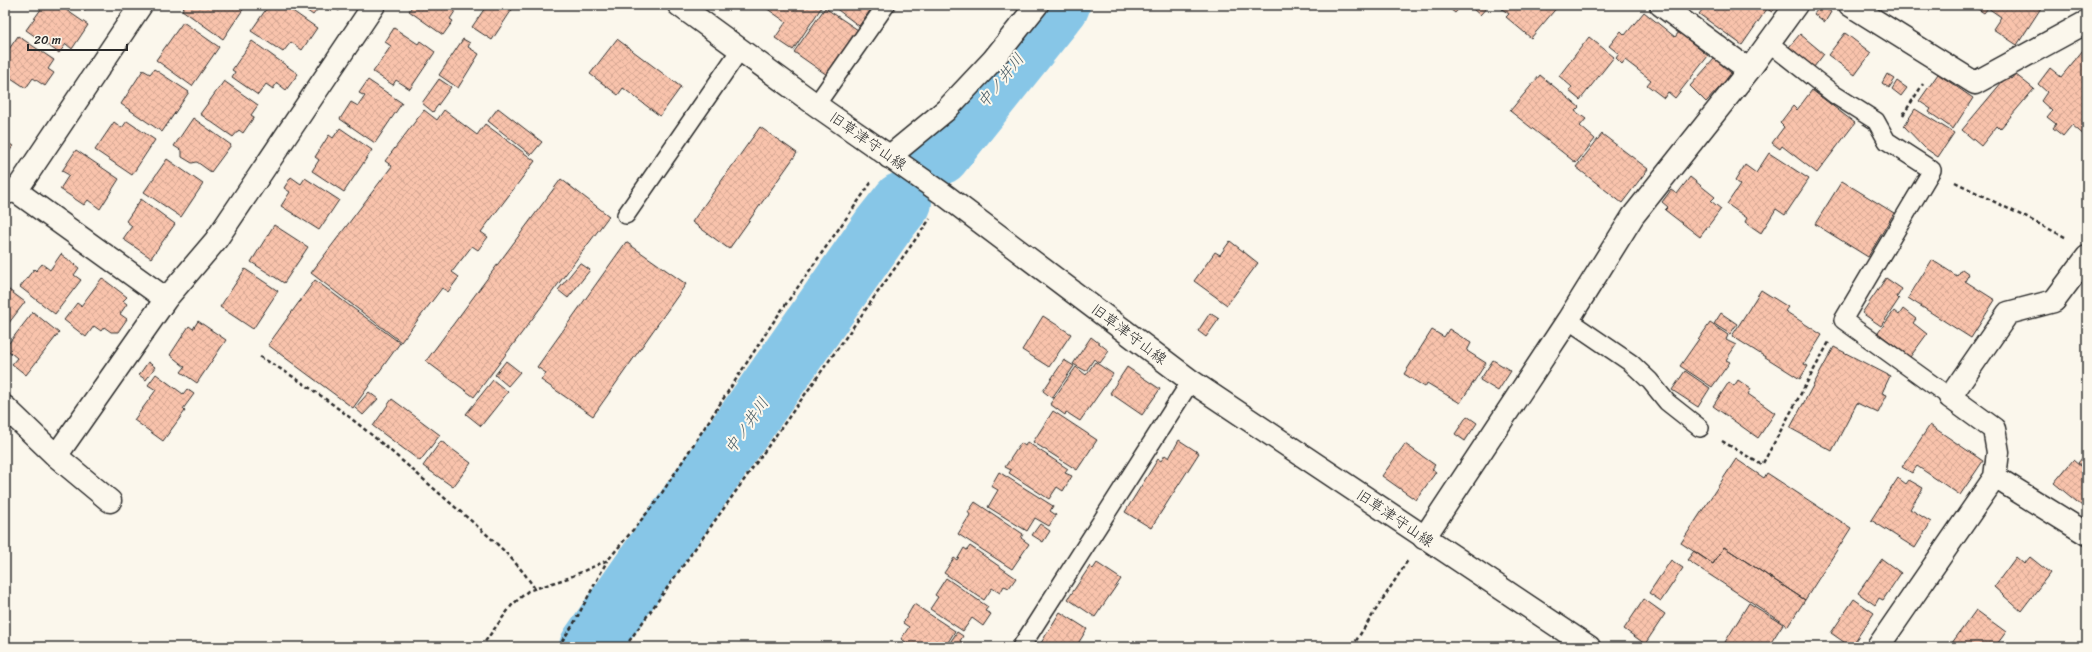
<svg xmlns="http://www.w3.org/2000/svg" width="2092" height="652" font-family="Sriracha,'Klee One',sans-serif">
	<defs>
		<pattern id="building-cross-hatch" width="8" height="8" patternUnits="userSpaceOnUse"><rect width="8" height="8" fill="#f9c3ac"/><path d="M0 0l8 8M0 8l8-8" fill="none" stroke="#d6a894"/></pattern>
	</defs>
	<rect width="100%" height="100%" fill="#fbf7ec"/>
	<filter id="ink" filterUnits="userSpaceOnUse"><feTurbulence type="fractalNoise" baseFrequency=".025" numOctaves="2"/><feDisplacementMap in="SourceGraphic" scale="8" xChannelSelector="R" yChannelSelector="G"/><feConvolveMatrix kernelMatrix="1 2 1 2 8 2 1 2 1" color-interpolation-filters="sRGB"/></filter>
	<g filter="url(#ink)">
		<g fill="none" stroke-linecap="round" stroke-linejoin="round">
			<!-- river -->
			<path stroke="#87c6e7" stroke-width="60" d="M940,155L1060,5
				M589,647L883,226L902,202"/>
		</g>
		<!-- building -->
		<path fill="url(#building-cross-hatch)" stroke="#2b2b2b" d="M44,5H59L88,25L72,49L66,44L59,53L26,30Z
			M78,5H95L92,9L88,6L85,10Z
			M185,5H246L223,39L182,10Z
			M269,5H284L317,28L302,50L291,42L283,52L251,31Z
			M299,5H321L313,15Z
			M322,5H343L339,11L332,6L329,10Z
			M413,5H459L450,19L453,21L443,35L409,11Z
			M487,5H515L492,40L472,27Z
			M769,5H823L793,50L775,38L786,22L766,8Z
			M836,5H874L859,26L834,7Z
			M1445,5H1462L1455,13Z
			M1468,5H1489L1480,15Z
			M1505,5H1559L1531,38L1506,17L1509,14L1502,9Z
			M1706,5H1777L1772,12L1767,9L1742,45L1699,14Z
			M1821,5L1831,12L1825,22L1814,14Z
			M1972,5H2043L2017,45L1993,29L2001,17L1988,8L1984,13Z
			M825,8L858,30L827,75L794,52Z
			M1644,12L1675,37L1679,32L1708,56L1675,98L1668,92L1664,98L1647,85L1651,80L1625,60L1622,64L1616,58L1619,54L1609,46L1621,31L1625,35Z
			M183,22L219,47L192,86L156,60Z
			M394,28L418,44L420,41L435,52L410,89L396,80L393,85L373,72L391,46L385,42Z
			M1845,33L1871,53L1855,75L1828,55Z
			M1800,34L1824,54L1814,67L1789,47Z
			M18,36L54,60L48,69L54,73L45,86L33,78L26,88L5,74V55Z
			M1589,37L1614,57L1580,100L1569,91L1572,87L1559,76Z
			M463,39L470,43L468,47L479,54L458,88L439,75Z
			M617,39L681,87L660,116L623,88L618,95L590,74Z
			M252,41L298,74L286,90L277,83L273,89L266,84L258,95L232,77L235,72L232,70Z
			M2083,50L2087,53V134L2085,136L2072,125L2063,136L2053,128L2056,124L2047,117L2052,111L2041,101L2047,92L2038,84L2050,68L2061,77Z
			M1715,58L1732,74L1706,102L1690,86Z
			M154,69L189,92L162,132L121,104L143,70L150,74Z
			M1887,74L1895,79L1889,88L1882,83Z
			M1938,74L1973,98L1953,129L1929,112L1931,109L1919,101Z
			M2015,74L2034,89L2000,129L1997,126L1981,146L1962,130L2007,76L2011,79Z
			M1540,75L1579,107L1575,111L1586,119L1580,126L1595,139L1576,163L1510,111Z
			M439,79L451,87L433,112L422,103Z
			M368,80L402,103L375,143L340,119L351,102L358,106L365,96L359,93Z
			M224,81L258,105L251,115L254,117L243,133L239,130L233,137L200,114Z
			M1897,81L1907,88L1901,96L1892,89Z
			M1812,90L1855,123L1817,173L1782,146L1780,149L1772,143L1784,127L1780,123L1793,106L1797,110Z
			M498,108L542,142L531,155L488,121Z
			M1915,109L1954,133L1938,157L1925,148L1904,126Z
			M424,110L437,120L444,110L477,135L485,124L535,161L481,232L488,237L478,250L472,246L452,272L459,277L448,292L442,288L401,342L311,273L392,166L385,161Z
			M193,118L231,145L211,172L197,162L192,163L182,157V151L174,146Z
			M127,121L155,140L132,175L95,150L114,122L122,128Z
			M760,127L797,153L729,249L692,222Z
			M340,128L372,150L344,192L312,171L319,160L315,157L329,135L333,138Z
			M1602,134L1648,169L1622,203L1576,167Z
			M5,141L13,146L5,158Z
			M76,150L119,179L100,209L88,200L84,205L60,189L69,175L62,171Z
			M1769,153L1809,179L1785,215L1776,209L1761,233L1745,222L1747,218L1727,204L1740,185L1735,181L1745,165L1756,173Z
			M167,159L203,184L181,217L144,192Z
			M291,177L301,184L305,178L339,200L319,230L281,206L290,192L284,188Z
			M1690,177L1715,197L1711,201L1721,209L1700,237L1665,210L1668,207L1662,202L1671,190L1677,194Z
			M561,179L609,216L474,397L426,361Z
			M1842,181L1894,213L1868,257L1815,224Z
			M141,199L175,224L151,258L123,239L132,226L126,221Z
			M274,225L308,247L284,283L251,262Z
			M1230,241L1258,263L1227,305L1194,281L1215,252L1220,255Z
			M626,242L686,284L593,416L541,380L546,373L537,367Z
			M61,254L79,268L74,275L81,280L55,314L20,287L34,269L36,271L42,264L50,270Z
			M1932,260L1957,276L1962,269L1969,274L1965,281L1995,300L1971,338L1908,298Z
			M580,263L590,270L568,298L558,290Z
			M245,269L278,291L253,329L220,307Z
			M102,278L127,297L123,301L127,304L120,314L127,319L118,332H111L104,327L101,331L94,326L86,337L64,320L77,303L81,306Z
			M1886,278L1902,289L1897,297L1899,299L1881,326L1862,313Z
			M315,280L400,343L353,408L268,345Z
			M5,287L25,302L5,328Z
			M1761,290L1788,307L1785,311L1822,335L1804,364L1808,366L1800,379L1732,336Z
			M1903,309L1916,319L1913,323L1927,334L1910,357L1878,333L1894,311L1899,315Z
			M33,312L59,333L26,375L12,364L17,358L5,348Z
			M1210,313L1219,319L1206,337L1198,331Z
			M1721,313L1737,324L1730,334L1714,324Z
			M1043,316L1071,334L1049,367L1022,350Z
			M198,321L226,340L197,383L181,372L185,367L170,355L189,326L193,329Z
			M1710,323L1728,335L1726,340L1736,345L1726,360L1730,362L1712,387L1680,366Z
			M1449,329L1471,343L1467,351L1486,363L1460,403L1427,383L1425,387L1404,374L1432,330L1444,337Z
			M1091,337L1109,351L1100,363L1094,359L1086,371L1073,364Z
			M1834,347L1890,376L1882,393L1887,395L1878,413L1857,403L1832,451L1790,428Z
			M1064,360L1074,366L1052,398L1043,391Z
			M1493,360L1511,371L1498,391L1480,380Z
			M506,361L520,372L508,386L495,375Z
			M148,362L155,367L146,380L139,375Z
			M1095,362L1113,374L1080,421L1066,412L1065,415L1050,404L1076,367L1086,375Z
			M1127,367L1160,389L1142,415L1110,393Z
			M1685,371L1710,388L1698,407L1672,390Z
			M156,374L183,394L187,389L194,394L183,409L185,411L163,441L134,420L156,390L148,385Z
			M493,380L508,392L481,426L466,414Z
			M1738,380L1751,389L1748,394L1775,413L1758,438L1713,406L1729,382L1734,386Z
			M369,392L378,399L363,415L355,408Z
			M392,399L440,435L420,461L373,426Z
			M1053,411L1097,440L1077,470L1033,442Z
			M1467,416L1477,423L1465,441L1455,434Z
			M1930,425L1983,461L1960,495L1917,466L1912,473L1902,467Z
			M1179,440L1199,453L1151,528L1125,512L1158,459L1161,461L1165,455L1169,458Z
			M441,441L471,463L453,487L423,466Z
			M1027,442L1068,469L1065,473L1072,476L1063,491L1057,487L1049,499L1009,473L1011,470L1005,467L1021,443L1025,446Z
			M1405,444L1435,465L1432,469L1436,472L1416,500L1382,476Z
			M2087,452V470L2078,463Z
			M1736,459L1764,478L1767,473L1851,528L1805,600L1724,547L1713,564L1681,543Z
			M2073,460L2087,472V500L2082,506L2054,483Z
			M999,472L1053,506L1050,511L1056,515L1049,526L1035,518L1027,531L988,507L998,490L991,486Z
			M1898,478L1906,484L1909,480L1923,488L1910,509L1931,522L1915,548L1871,520Z
			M975,502L1023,534L1021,538L1029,544L1012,569L958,534L970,515L968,512Z
			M1040,524L1050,531L1043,542L1032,535Z
			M970,546L1016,578L1009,588L1004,586L1000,593L992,588L984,600L944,573L954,558L957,560L964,548L967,550Z
			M1724,547L1805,600L1788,626L1687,560L1694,551L1713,564Z
			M2016,557L2024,564L2030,557L2050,573L2021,611L1994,587Z
			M1882,559L1901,573L1883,600L1879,598L1875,605L1858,593Z
			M1671,560L1683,568L1661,601L1649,593Z
			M1097,563L1121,579L1095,617L1068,599L1090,566L1093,569Z
			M946,578L988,607L985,611L991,614L983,626L972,618L963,631L930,609L938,597L935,595Z
			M1644,599L1665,614L1645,644L1624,629Z
			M1854,599L1874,613L1851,647L1831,633Z
			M1749,603L1783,624L1768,647H1722Z
			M914,604L955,631L945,647H914L901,639L909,627L903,623Z
			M1976,610L2006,632L1995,647H1949Z
			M1060,612L1087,629L1076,647H1048L1041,643Z
			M957,632L963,636L960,641L965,644L963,647H947Z"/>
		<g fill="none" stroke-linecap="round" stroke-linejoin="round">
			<defs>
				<path id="service" d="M1769,43L1835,95L1876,121L1887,141L1932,170L1843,320L1950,397
					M816,105L886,5
					M626,215L740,50
					M1568,320L1631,363L1650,381L1667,402L1700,428
					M1021,647L1191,381"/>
				<path id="minor" d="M1661,5L1749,70
					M1850,5L1975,83L2083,24L2087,25
					M889,157L946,110L993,60L1037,5
					M16,191L166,299
					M5,193L16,191L141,5
					M5,407L56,456L110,501
					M56,456L166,299L216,240L374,5
					M1995,477L2087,534
					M1424,538L1568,320L1633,216L1749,70L1796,5
					M1878,647L1995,477L1998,452L1994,429L1950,397L2008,313L2054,301L2087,257"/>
				<path id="tertiary" d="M679,5L816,105L946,196L1191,381L1589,647"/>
			</defs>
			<!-- service casing -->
			<use href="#service" stroke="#2b2b2b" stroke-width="20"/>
			<!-- minor casing -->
			<use href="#minor" stroke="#2b2b2b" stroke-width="25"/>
			<!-- tertiary casing -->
			<use href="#tertiary" stroke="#2b2b2b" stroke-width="25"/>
			<!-- path -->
			<path stroke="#2b2b2b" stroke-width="2.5" stroke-dasharray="4 3" stroke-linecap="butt" d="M1903,115L1923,84
				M1955,182L2067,238
				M260,357C329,395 389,449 448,501C479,528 513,554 535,589
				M1722,441L1762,465L1829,342
				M481,647L512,605L528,591L568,578L608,560L656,502L772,324L873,180
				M558,647L573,625L607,561
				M625,647L930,219
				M1352,647L1408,560"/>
			<!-- service -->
			<use href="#service" stroke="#fbf7ec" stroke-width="17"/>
			<!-- minor -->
			<use href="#minor" stroke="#fbf7ec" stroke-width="22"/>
			<!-- tertiary -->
			<use href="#tertiary" stroke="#fbf7ec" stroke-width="22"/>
		</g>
	</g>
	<g text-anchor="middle" stroke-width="4" stroke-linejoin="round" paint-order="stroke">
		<!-- street labels -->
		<g font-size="15" fill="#2b2b2b" stroke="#fbf7ec">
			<text transform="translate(868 141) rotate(35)" y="5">旧草津守山線</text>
			<text transform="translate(1129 334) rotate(37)" y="5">旧草津守山線</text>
			<text transform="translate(1395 518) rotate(34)" y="5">旧草津守山線</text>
		</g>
		<!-- water labels -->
		<g font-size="16" font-style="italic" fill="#475a63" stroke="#fbf7ec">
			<text transform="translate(1000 80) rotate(-51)" y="6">中ノ井川</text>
			<text transform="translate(746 425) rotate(-55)" y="6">中ノ井川</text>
		</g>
	</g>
	<!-- margin -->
	<rect width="2092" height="652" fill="none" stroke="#fbf7ec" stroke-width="20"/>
	<rect x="10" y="10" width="2072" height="632" fill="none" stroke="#2b2b2b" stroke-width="1.5" filter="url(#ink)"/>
	<!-- scale -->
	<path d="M28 44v6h99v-6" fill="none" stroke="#2b2b2b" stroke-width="2"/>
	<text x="34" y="44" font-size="12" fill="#2b2b2b" stroke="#fbf7ec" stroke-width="3" paint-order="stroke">20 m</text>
</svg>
